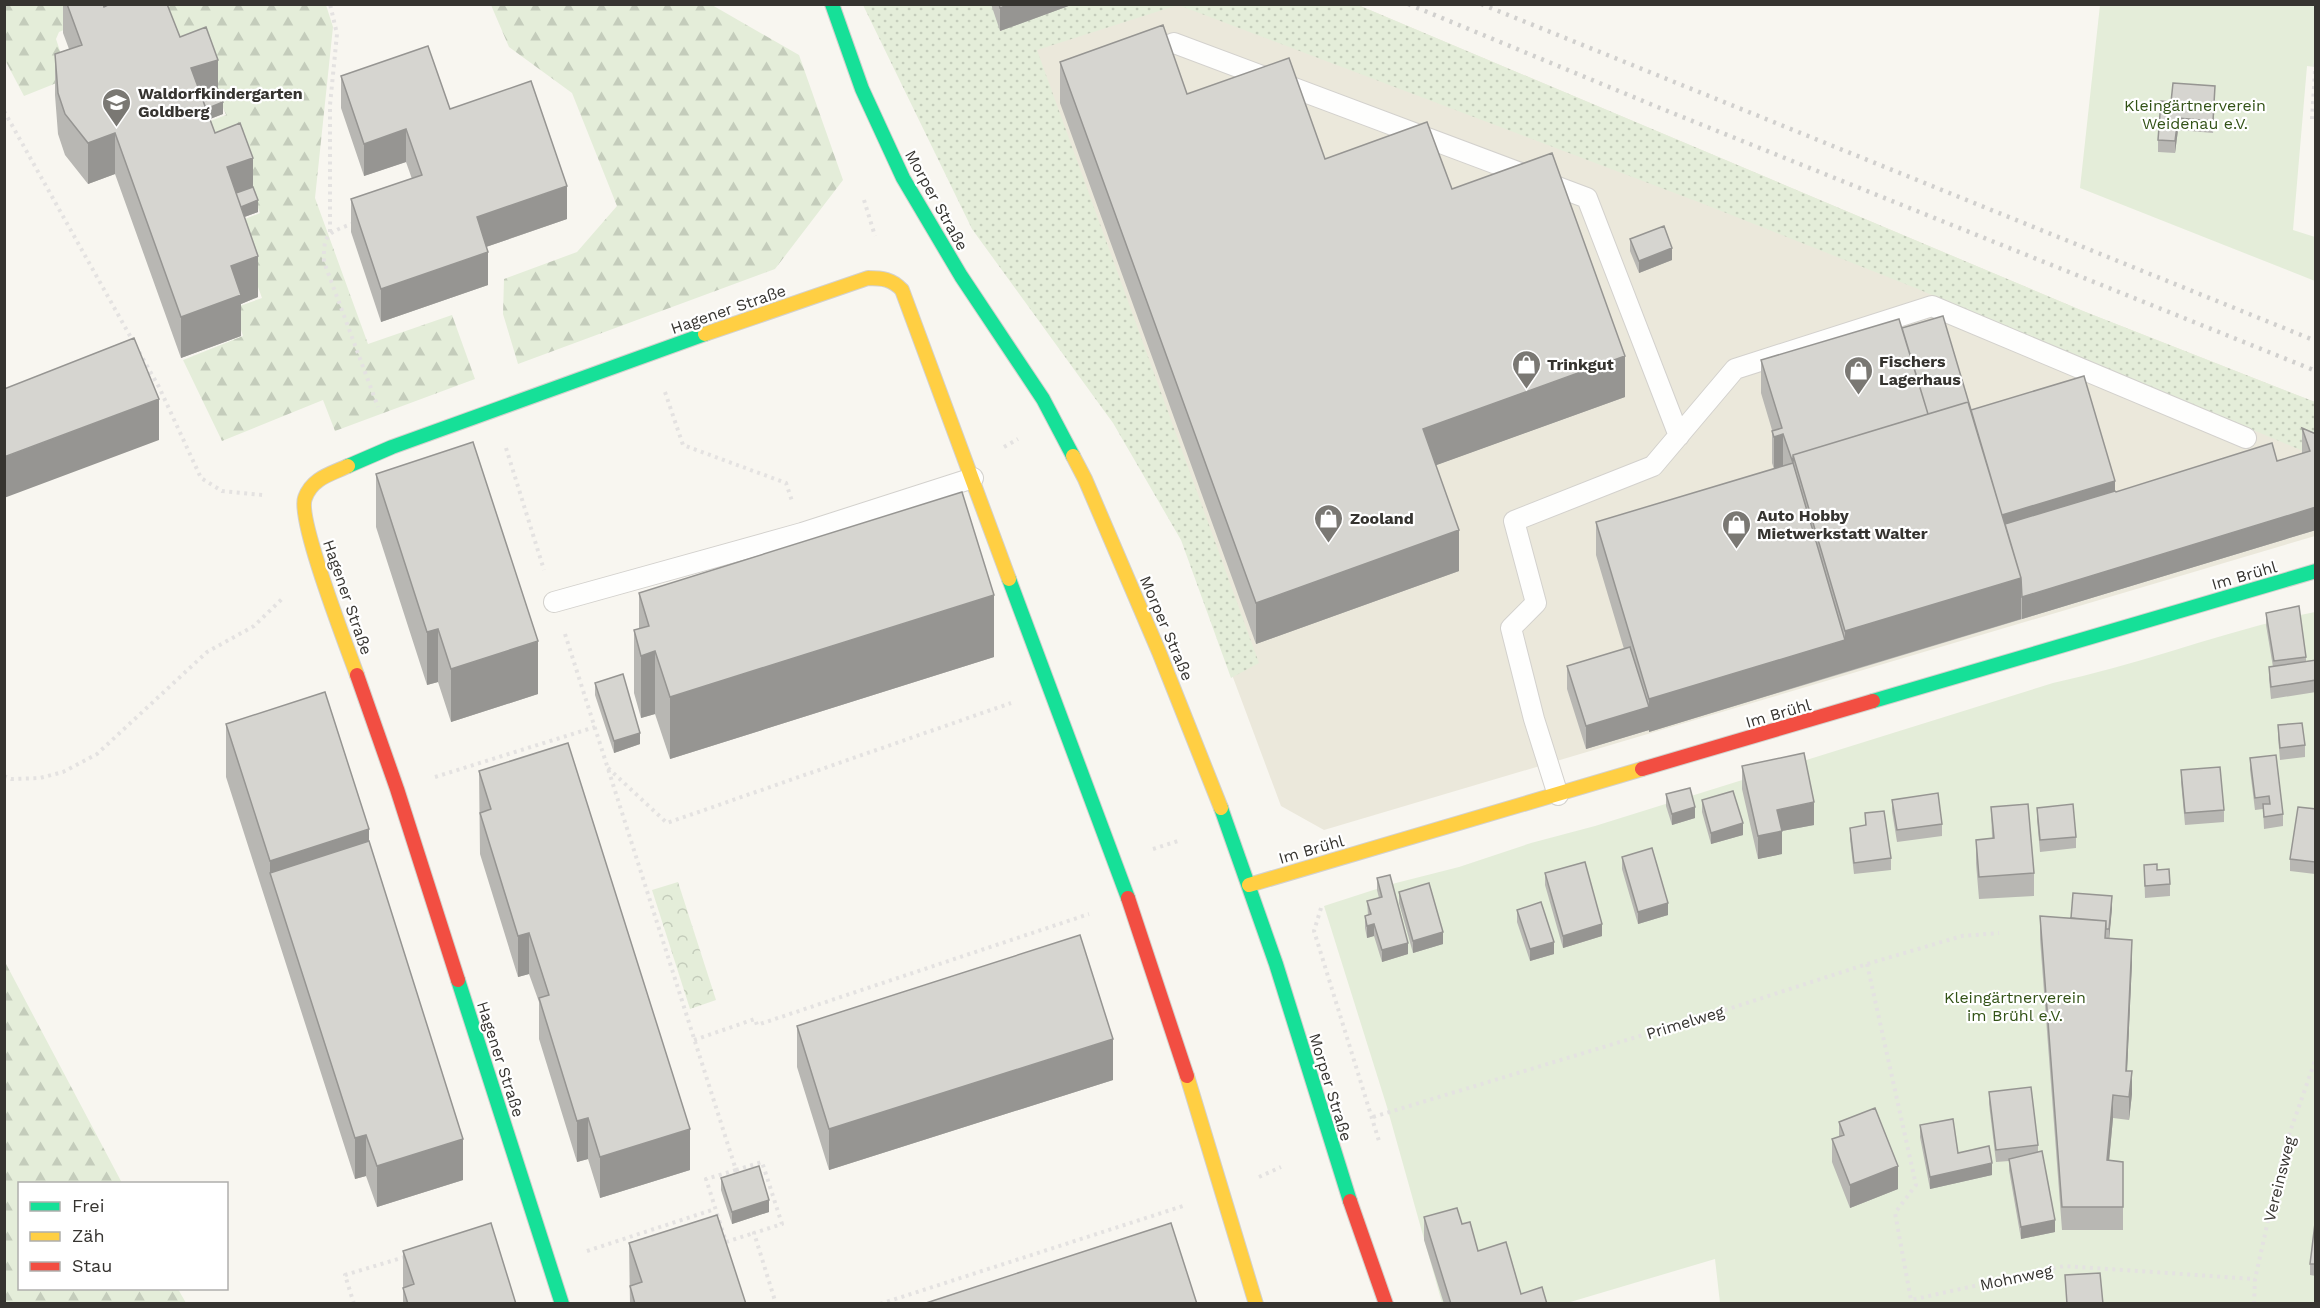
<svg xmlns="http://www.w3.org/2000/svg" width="2320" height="1308" font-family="'Work Sans',sans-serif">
	<defs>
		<pattern id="grass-dots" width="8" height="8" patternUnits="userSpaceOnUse" patternTransform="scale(1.5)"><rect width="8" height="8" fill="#e4edd9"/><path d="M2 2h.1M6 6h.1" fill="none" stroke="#c4ccbb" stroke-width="1.8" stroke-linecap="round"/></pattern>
		<pattern id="forest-firs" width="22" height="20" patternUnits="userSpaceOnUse" patternTransform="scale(1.5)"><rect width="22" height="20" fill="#e4edd9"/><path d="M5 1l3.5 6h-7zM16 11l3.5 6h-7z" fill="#c4ccbb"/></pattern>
		<pattern id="park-crowns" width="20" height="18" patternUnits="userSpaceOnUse" patternTransform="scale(1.5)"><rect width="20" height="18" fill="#e4edd9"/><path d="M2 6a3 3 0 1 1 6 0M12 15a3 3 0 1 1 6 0" fill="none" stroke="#c4ccbb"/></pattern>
	</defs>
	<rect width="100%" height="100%" fill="#f8f6f0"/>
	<!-- built -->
	<path fill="#ebe8db" d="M982,5H1358L2083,311L2315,402V536L1324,830L1281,806Z"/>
	<!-- grass -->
	<path fill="url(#grass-dots)" d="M863,5H1358L2083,311L2315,402V456L1913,287L1701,203L1178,5L1037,50L1259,663L1231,678L1181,540L1113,423L972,229Z"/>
	<!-- forest -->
	<path fill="url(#forest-firs)" d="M4,5H326L333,27L315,198L368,344L452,315L475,379L335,431L323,400L222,441L183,360L243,336L234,308L262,298L235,223L260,213L242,162L200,125L226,115L207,65L107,12L59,32L56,39L69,78L24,96L5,60Z
		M491,5H712L799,55L843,180L775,269L518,364L503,314L504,279L577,252L617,206L572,93L509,47Z
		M5,962L122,1183L20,1184V1288L178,1289L186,1303H5Z"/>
	<!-- park -->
	<path fill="url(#park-crowns)" d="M678,882L716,1000L690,1009L652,890Z"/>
	<!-- garden -->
	<path fill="#e4edd9" d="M2100,5H2315V67L2307,66L2293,230L2315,237V281L2080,188Z
		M2315,612V1303H1720L1715,1259L1567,1303H1442L1387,1107L1324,906L1392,884L1459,867L1531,843L1595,826L2053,683C2142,664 2227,630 2315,612Z"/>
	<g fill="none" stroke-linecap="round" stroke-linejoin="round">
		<defs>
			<path id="lane" d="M1146,54L1174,43L1587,198L1679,436
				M554,602L802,533L973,478
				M1558,795L1534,719L1511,628L1536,603L1514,521L1653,466L1735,369L1932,306L2246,438"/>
			<path id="fast" d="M832,4L862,89L903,178L961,276L1043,399L1073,456
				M348,466L392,447L705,334
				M1009,579L1128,898
				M1873,701L2316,571
				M1221,808L1276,964L1350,1201
				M458,980L562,1304"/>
			<path id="slow" d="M705,334L868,278C882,278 892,279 902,290L1009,579
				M1073,456L1085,479L1159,652L1221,808
				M348,466C331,474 312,478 305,498C297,519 347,647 357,675
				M1249,885L1642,769
				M1187,1076L1256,1304"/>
			<path id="jam" d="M357,675L397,789L458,980
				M1642,769L1873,701
				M1128,898L1187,1076
				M1350,1201L1386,1304"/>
		</defs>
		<!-- lane casing -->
		<use href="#lane" stroke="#d3d1cd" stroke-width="22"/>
		<!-- fast casing -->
		<use href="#fast" stroke="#d3d1cd" stroke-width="16"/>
		<!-- slow casing -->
		<use href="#slow" stroke="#d3d1cd" stroke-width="16"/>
		<!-- jam casing -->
		<use href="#jam" stroke="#d3d1cd" stroke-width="16"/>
		<!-- path -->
		<path stroke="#e4e2e1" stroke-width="4" stroke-dasharray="3 4.5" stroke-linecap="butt" d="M4,111L134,343
			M2312,119L2316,55
			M864,200L875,236
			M354,223C328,233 323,233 324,262L378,407
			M330,232V105L337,34L330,4
			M139,352L159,387L201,478L222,491L263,495
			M665,392L683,445L786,483L792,501
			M1004,447L1018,439
			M506,448L544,570
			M565,634L736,1170L762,1162L782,1224L754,1233L776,1304
			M608,768L667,823L1011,703
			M4,776L11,779L40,778L63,772L97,754L207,652L254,626L284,597
			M435,777L595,727
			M1153,849L1178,841
			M1321,908L1314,931L1379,1141
			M1867,964L1916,1185L1895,1213L1911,1300L2064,1266L2255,1279
			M694,1040L755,1019L757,1025L1089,914
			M1373,1117L1722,1011L1867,964L1962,936L1999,933
			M736,1170L706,1179L726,1242L754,1233
			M1259,1177L1281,1167
			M587,1251L715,1209
			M354,1304L345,1275L408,1256
			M880,1304L1183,1206
			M2254,1304L2255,1279L2284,1149L2316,1058"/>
		<!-- lane -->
		<use href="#lane" stroke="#fefefd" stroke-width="20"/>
		<!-- fast -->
		<use href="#fast" stroke="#16e098" stroke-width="14"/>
		<!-- slow -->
		<use href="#slow" stroke="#ffcf43" stroke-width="14"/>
		<!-- jam -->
		<use href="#jam" stroke="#f24e42" stroke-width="14"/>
		<!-- rail -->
		<path stroke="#d1d0ce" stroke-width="4.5" stroke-dasharray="3 6" stroke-linecap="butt" d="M1408,4L1660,108L2316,371
			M1481,4L2316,341"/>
	</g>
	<!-- wall -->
	<path fill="#b8b7b3" d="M63,4H103L104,7L180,37L218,89L223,114L210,119L215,133L253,187L258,212L244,217L258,297L241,304V336L181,358L115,174L88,184L65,155L58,134L55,95V54L69,49L63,33Z
		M991,4H1074L1000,31Z
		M1060,62L1187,94L1325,159L1452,189L1625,397L1436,465L1459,571L1256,644L1060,103Z
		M341,76L450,109L567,219L486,247L488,285L381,322L351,232V199L412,179L406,162L364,176L341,108Z
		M2215,98L2213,133L2178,130L2175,153L2158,152V140L2171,102Z
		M1630,239L1672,260L1639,273L1630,251Z
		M1902,328L1971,410L2115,491L2116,492L2277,461L2302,454V428L2316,434V530L1649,732V730L1586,749L1567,689V666L1624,649L1596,555V522L1774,469L1772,463V430L1761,393V360Z
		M376,474L538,694L451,722L438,682L427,685L376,527Z
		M639,593L994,657L670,759L655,714L641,718L634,693V630L639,629Z
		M2266,613L2306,657V661L2316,660V692L2271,699L2269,679V667H2273L2266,625Z
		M595,683L640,744L614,753L595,695Z
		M226,724L369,841L463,1180L377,1207L366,1176L355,1179L226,777Z
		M2278,725L2305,745V757L2280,760L2278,737Z
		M2250,758L2283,814V826L2264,829L2263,809L2255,810L2250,770Z
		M1742,766L1814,825L1782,831V854L1758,859L1742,789Z
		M2181,770L2224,810V822L2185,825L2181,782Z
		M479,771L690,1170L600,1198L588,1159L577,1162L539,1039V1002L529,974L518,977L480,854Z
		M1666,794L1695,818L1672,825L1666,806Z
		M1702,800L1743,835L1711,844L1702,812Z
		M1892,800L1942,824V836L1897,842L1892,811Z
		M1991,807L2034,873V896L1979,899L1976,863V840L1992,838Z
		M2037,808L2076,837V848L2040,852L2037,820Z
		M2316,809L2315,874L2290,871V859Z
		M1865,813L1891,858V870L1854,874L1850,839V828L1865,826Z
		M1622,857L1668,915L1638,924L1622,869Z
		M2144,865L2170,884V896L2145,898Z
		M1545,873L1602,936L1563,948L1545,885Z
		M1377,878L1408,954L1382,962L1374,936L1367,938L1365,928V916L1368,915L1367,901L1379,898L1377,890Z
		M1399,892L1443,944L1413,953L1399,903Z
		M2112,908L2109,938L2132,962L2127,1071L2132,1094L2129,1120L2113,1118L2109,1160L2123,1162V1230H2062L2040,939V916L2071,918Z
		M1517,910L1554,954L1530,961L1517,922Z
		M797,1026L1113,1080L829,1170L797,1067Z
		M1989,1092L2038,1145V1152L2055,1232L2021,1239L2009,1170V1161L1996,1162L1989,1104Z
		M1839,1122L1898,1189L1850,1208L1832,1162V1139L1839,1137Z
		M1920,1125L1958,1153L1992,1175L1930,1189L1920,1137Z
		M721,1178L769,1212L732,1224L721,1190Z
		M2316,1215V1276L2310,1275V1264Z
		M1424,1217L1462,1224L1478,1251L1521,1294L1547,1304H1444L1424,1240Z
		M629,1243L746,1304H630Z
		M403,1251L516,1304H403Z"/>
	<!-- shaded-wall -->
	<path fill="#969592" d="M1010,4H1074L1000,31V8Z
		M218,60V101L195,108L191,68Z
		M2215,86V98L2213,133V121Z
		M223,102V114L197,124V112Z
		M2178,118V130L2175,153V141Z
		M406,129V162L364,176V144Z
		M115,133V174L88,184V143Z
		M253,158V199L230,207L227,167Z
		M567,186V219L477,250V217Z
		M258,200V212L231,222V210Z
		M1672,248V260L1639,273V261Z
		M488,252V285L381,322V289Z
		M258,256V297L241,304V336L181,358V317L231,266Z
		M1625,356V397L1423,470V429Z
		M159,399V440L4,498V457Z
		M1783,434V467L1774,470V437Z
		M2115,481V513L2006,546L2000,515Z
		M2316,507V530L2022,619V597Z
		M1459,530V571L1256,644V603Z
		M2021,578V619L1845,672V631Z
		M994,595V657L670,759V697Z
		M438,629V682L427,685V632Z
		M1845,640V672L1649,732V699Z
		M538,641V694L451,722V669Z
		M655,651V714L641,718V656Z
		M1649,707V730L1586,749V726Z
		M640,733V744L614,753V741Z
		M1814,802V825L1782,831V854L1758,859V836L1777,810Z
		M1695,807V818L1672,825V814Z
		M1743,823V835L1711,844V833Z
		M369,829V882L270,873V861Z
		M2112,896V908L2109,941V929Z
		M1668,903V915L1638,924V912Z
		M1374,924V936L1367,938V926Z
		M1602,924V936L1563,948V936Z
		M1443,932V944L1413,953V941Z
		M529,933V974L518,977V936Z
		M2132,940V962L2126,1094V1071Z
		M1554,942V954L1530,961V949Z
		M1408,943V954L1382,962V950Z
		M1113,1039V1080L829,1170V1129Z
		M2132,1071V1094L2129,1120V1097Z
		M2113,1095V1118L2107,1183V1160Z
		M588,1118V1159L577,1162V1121Z
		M690,1129V1170L600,1198V1157Z
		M366,1135V1176L355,1179V1138Z
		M463,1139V1180L377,1207V1166Z
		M1992,1163V1175L1930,1189V1177Z
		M1898,1166V1189L1850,1208V1185Z
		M769,1200V1212L732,1224V1212Z
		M2055,1220V1232L2021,1239V1227Z"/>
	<!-- building -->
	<path fill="#d6d5d0" stroke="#969592" stroke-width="1.5" d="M67,4H103L104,7L110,4H167L180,37L206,27L218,60L191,68L215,133L240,123L253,158L227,167L258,256L231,266L241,295L181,317L115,133L88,143L65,114L58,93L55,54L82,45Z
		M999,4H1010L1000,8Z
		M1163,25L1187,94L1289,58L1325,159L1427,122L1452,189L1552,153L1625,356L1423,429L1459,530L1256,603L1060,62Z
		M428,46L450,109L531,81L567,186L477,217L488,252L381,289L351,199L422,175L406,129L364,144L341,76Z
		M2173,83L2215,86L2213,121L2178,118L2175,141L2158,140L2161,101L2171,102Z
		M218,89L223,102L206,109L201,95Z
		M253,187L258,200L241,207L236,193Z
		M1664,226L1672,248L1639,261L1630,239Z
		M1943,316L1971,410L1968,402L1928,414L1902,328Z
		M1899,319L1928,414L1793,455V463L1783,434L1774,437L1772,431L1782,428L1761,360Z
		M134,338L159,399L4,457V389Z
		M2084,376L2115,481L2002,515L1971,410Z
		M1968,402L2021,578L1845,631L1793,455Z
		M2302,428L2316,434V507L2022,597L2021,578L2005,524L2115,491L2116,492L2272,443L2277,461L2310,451Z
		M473,442L538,641L451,669L438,629L427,632L376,474Z
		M1793,463L1845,640L1649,699L1596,522Z
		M962,492L994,595L670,697L655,651L641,656L634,630L649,626L639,593Z
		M2299,606L2306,657L2274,661L2266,613Z
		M1630,647L1649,707L1586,726L1567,666Z
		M2316,660V680L2271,687L2269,667Z
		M623,674L640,733L614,741L595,683Z
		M325,692L369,829L270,861L226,724Z
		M2302,723L2305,745L2280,748L2278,725Z
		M568,743L690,1129L600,1157L588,1118L577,1121L539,998L549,995L529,933L518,936L480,813L491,809L479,771Z
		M1804,753L1814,802L1777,810L1782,831L1758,836L1742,766Z
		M2276,755L2283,814L2264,817L2263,804H2270L2269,796L2255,798L2250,758Z
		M2220,767L2224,810L2185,813L2181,770Z
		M1690,788L1695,807L1672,814L1666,794Z
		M1733,791L1743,823L1711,833L1702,800Z
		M1938,793L1942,824L1897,830L1892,800Z
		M2028,804L2034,873L1979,877L1976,840L1994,838L1991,807Z
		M2073,804L2076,837L2040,840L2037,808Z
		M2298,807L2316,809L2315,862L2290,859Z
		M1884,811L1891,858L1854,863L1850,828L1866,825L1865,813Z
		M369,841L463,1139L377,1166L366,1135L355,1138L270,873Z
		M1652,848L1668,903L1638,912L1622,857Z
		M1585,862L1602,924L1563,936L1545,873Z
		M2157,864V870L2169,869L2170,884L2145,886L2144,865Z
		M1390,875L1408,943L1382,950L1374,924L1367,926L1365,916L1371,914L1367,901L1382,897L1377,878Z
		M1429,883L1443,932L1413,941L1399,892Z
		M2073,893L2112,896L2109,929H2106V921L2071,918Z
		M1541,902L1554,942L1530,949L1517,910Z
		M2040,916L2106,921L2105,938L2132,940L2126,1071H2132L2129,1097L2113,1095L2107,1160L2123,1162V1207H2062Z
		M1080,935L1113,1039L829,1129L797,1026Z
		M2031,1087L2038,1145L1996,1150L1989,1092Z
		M1875,1108L1898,1166L1850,1185L1832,1139L1844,1135L1839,1122Z
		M1953,1119L1958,1153L1989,1146L1992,1163L1930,1177L1920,1125Z
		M2042,1151L2055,1220L2021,1227L2009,1159Z
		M759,1166L769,1200L732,1212L721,1178Z
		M1457,1208L1462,1224L1470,1222L1478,1251L1506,1242L1521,1294L1542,1287L1547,1304H1451L1424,1217Z
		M717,1215L746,1304H635L630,1286L642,1282L629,1243Z
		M2316,1215V1264H2310Z
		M491,1223L516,1304H408L403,1288L414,1284L403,1251Z
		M1171,1223L1197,1304H923Z
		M2100,1273L2103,1304H2067L2065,1275Z"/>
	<!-- icons -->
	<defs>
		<symbol id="school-pin" viewBox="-11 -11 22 30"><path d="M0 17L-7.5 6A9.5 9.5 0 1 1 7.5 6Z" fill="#7a7873" stroke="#fff"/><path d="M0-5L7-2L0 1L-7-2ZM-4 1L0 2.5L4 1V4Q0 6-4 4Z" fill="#fff"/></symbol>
		<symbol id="shop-pin" viewBox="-11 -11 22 30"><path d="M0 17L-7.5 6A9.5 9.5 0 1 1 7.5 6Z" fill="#7a7873" stroke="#fff"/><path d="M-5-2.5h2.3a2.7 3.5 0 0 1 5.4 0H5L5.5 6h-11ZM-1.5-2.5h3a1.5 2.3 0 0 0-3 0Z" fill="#fff"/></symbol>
	</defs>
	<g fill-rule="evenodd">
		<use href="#school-pin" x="100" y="86" width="33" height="45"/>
		<use href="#shop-pin" x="1510" y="348" width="33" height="45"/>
		<use href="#shop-pin" x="1842" y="354" width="33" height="45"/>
		<use href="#shop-pin" x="1312" y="502" width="33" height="45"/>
		<use href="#shop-pin" x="1720" y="508" width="33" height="45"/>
	</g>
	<g text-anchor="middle" stroke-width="4.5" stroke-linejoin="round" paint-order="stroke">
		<!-- poi labels -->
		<g font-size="16" font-weight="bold" fill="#363430" stroke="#fff" text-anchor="start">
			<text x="138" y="99">Waldorfkindergarten<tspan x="138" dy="18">Goldberg</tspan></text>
			<text x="1879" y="367">Fischers<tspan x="1879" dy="18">Lagerhaus</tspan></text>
			<text x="1547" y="370">Trinkgut</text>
			<text x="1757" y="521">Auto Hobby<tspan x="1757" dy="18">Mietwerkstatt Walter</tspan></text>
			<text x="1350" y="524">Zooland</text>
		</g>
		<!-- park labels -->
		<g font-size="16" fill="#325216" stroke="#fff">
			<text x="2195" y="111">Kleingärtnerverein<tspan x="2195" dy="18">Weidenau e.V.</tspan></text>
			<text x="2015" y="1003">Kleingärtnerverein<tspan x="2015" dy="18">im Brühl e.V.</tspan></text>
		</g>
		<!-- street labels -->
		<g font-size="16" fill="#363430" stroke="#fff">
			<text transform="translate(937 200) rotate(61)" y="6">Morper Straße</text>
			<text transform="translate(728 309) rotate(-19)" y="6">Hagener Straße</text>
			<text transform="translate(2244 575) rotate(-16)" y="6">Im Brühl</text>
			<text transform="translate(348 597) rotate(71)" y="6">Hagener Straße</text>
			<text transform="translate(1167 628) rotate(67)" y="6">Morper Straße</text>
			<text transform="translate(1778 713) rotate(-16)" y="6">Im Brühl</text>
			<text transform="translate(1311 849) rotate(-16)" y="6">Im Brühl</text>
			<text transform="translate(1685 1022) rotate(-17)" y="6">Primelweg</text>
			<text transform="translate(501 1059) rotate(72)" y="6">Hagener Straße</text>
			<text transform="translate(1331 1087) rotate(73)" y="6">Morper Straße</text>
			<text transform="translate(2279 1179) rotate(-76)" y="6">Vereinsweg</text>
			<text transform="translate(2016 1277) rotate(-12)" y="6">Mohnweg</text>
		</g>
	</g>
	<!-- border -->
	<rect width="2320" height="1308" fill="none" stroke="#363430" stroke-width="12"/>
	<!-- legend -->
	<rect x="18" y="1182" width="210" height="108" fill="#ffffff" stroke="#afaeac" stroke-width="1.5"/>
	<rect x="30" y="1202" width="30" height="9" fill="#16e098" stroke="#afaeac" stroke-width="1.5"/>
	<text x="72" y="1212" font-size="18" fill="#363430">Frei</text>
	<rect x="30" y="1232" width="30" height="9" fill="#ffcf43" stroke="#afaeac" stroke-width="1.5"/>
	<text x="72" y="1242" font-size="18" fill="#363430">Zäh</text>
	<rect x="30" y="1262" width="30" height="9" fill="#f24e42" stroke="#afaeac" stroke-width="1.5"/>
	<text x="72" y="1272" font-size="18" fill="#363430">Stau</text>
</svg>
